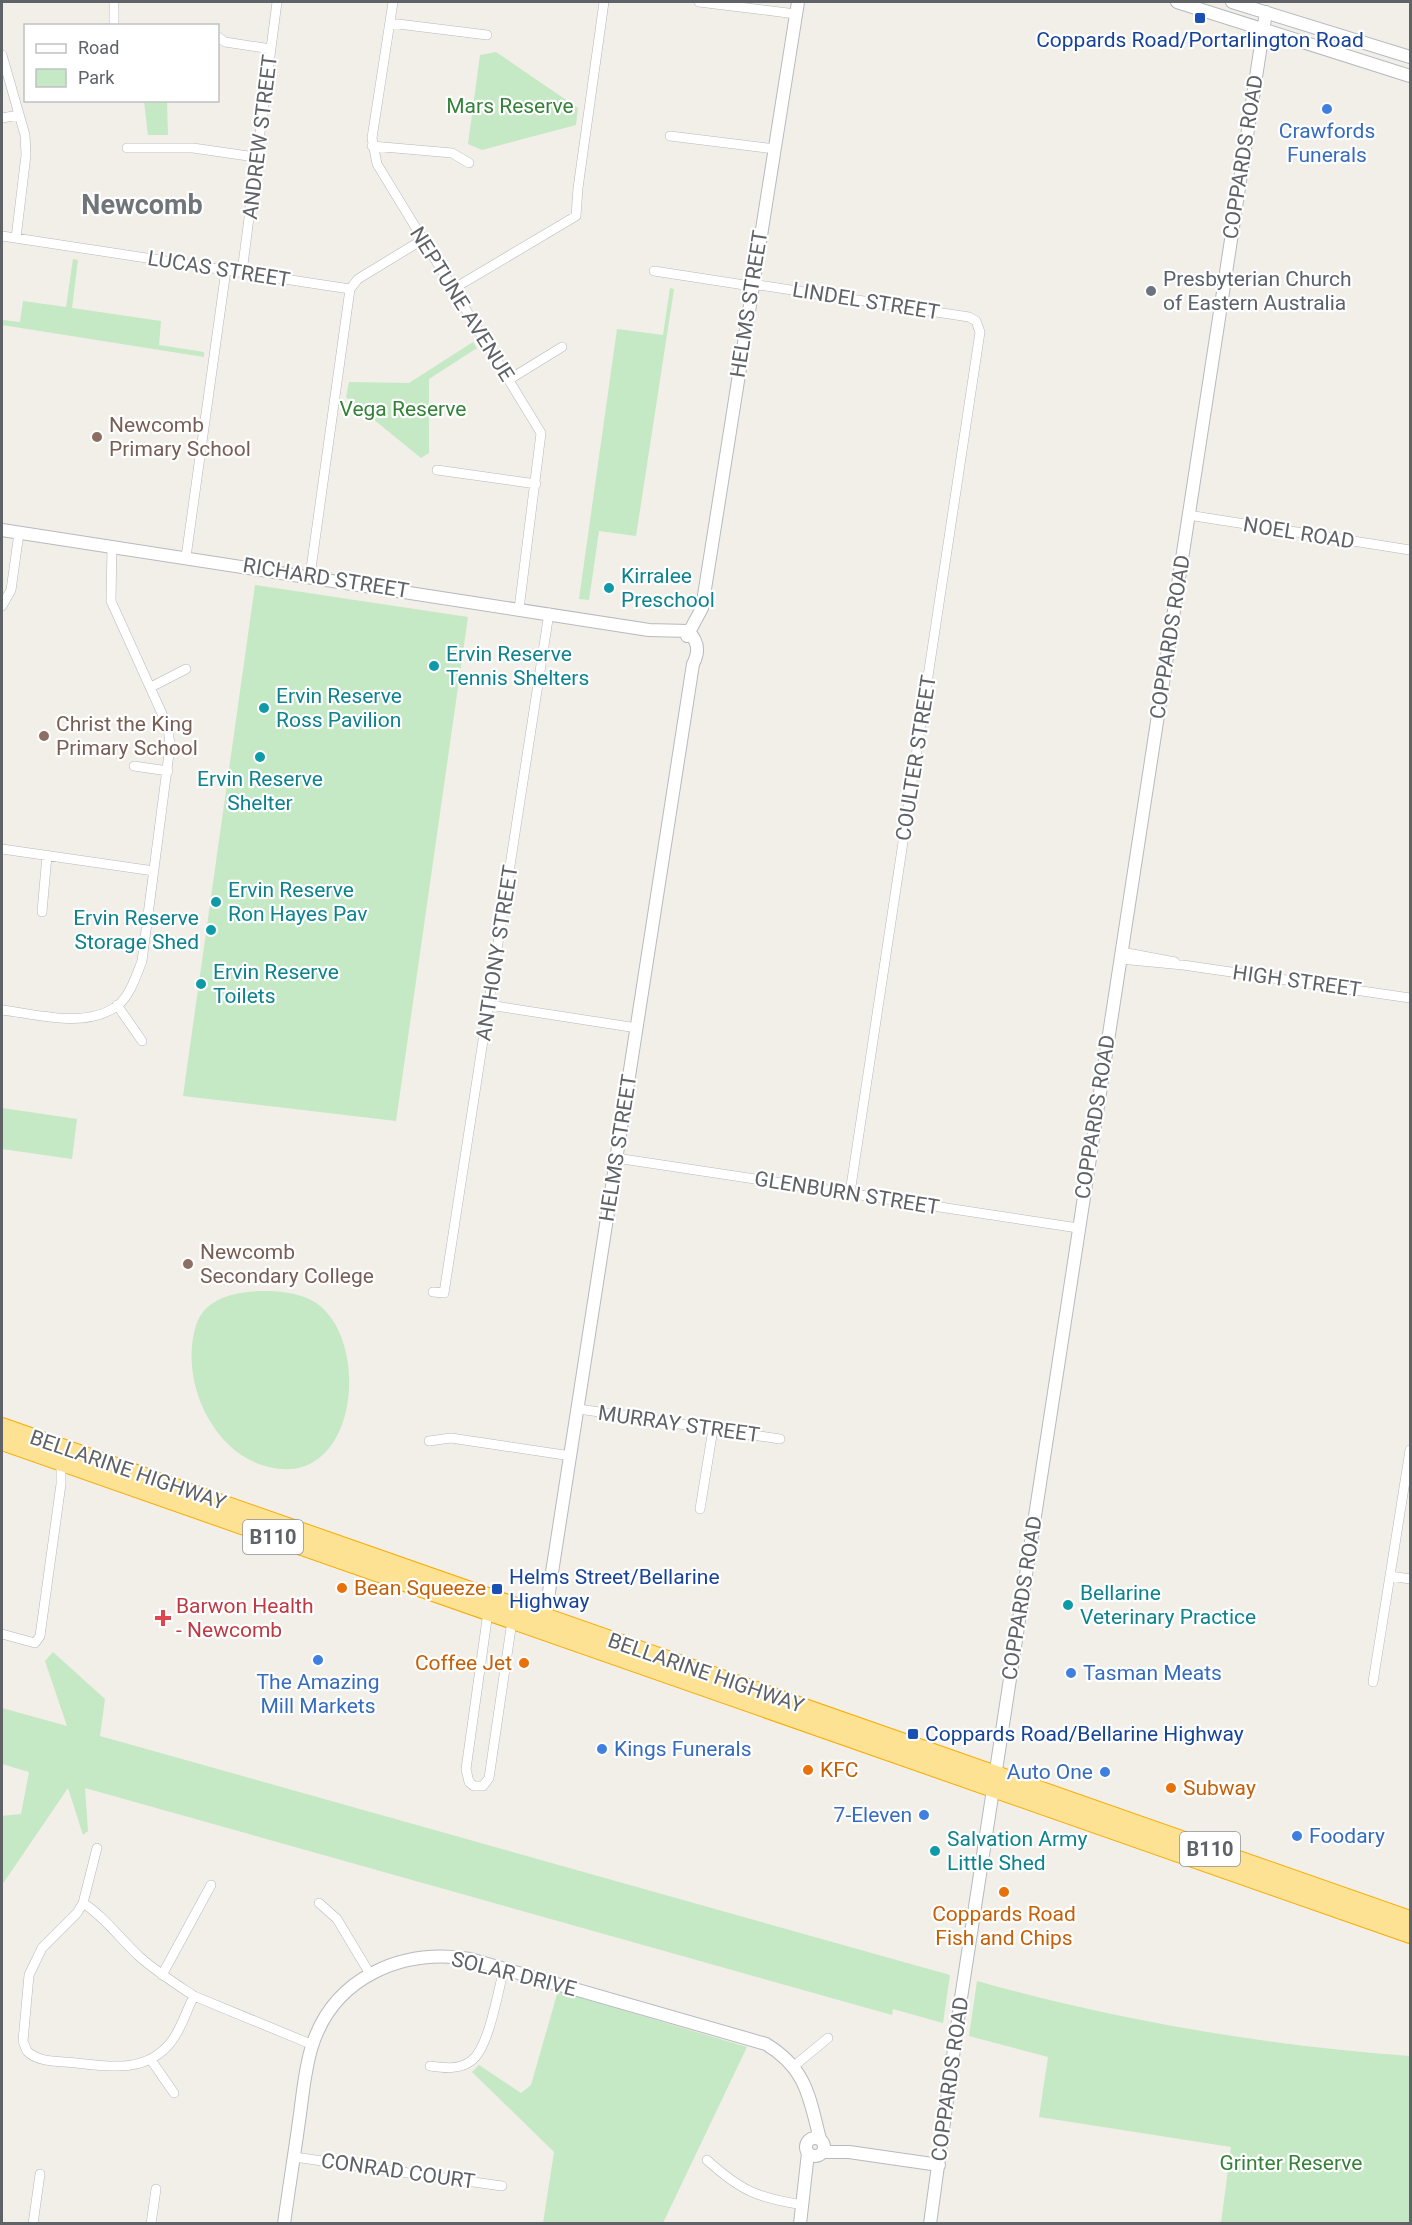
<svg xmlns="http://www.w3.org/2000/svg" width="1412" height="2225" font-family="Roboto,sans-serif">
	<rect width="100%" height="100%" fill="#f1efe8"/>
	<!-- green -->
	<path fill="#c5e8c5" d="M496,52L578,108L576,125L482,150L468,144L480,55Z
		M144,101H167L168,135H148Z
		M73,259L78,260L72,308L161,321L159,345L204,352V357L2,325V320L20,322L23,301L66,307Z
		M670,288L674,289L636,536L599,531L589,600L579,599L617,329L663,335Z
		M473,342L477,348L429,379V453L421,458L346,397L349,382L409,383Z
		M255,585L468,617L396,1121L183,1096Z
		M2,1108L77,1119L72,1159L2,1149Z
		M260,1291C278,1291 297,1292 313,1301C369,1333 361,1474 282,1469C223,1465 187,1399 192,1346C194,1330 197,1313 213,1303C227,1294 243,1292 260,1291Z
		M53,1652L105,1699L100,1736L950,1975L943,2023L893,2009L892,2015L85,1788L88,1831L83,1835L68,1788L2,1885V1816L21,1814L29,1772L2,1764V1708L67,1726L45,1661Z
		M977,1981C1119,2021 1263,2045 1410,2056V2223H1221L1231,2147L1039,2117L1048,2057L969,2036Z
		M558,1991L747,2047L663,2223H543L554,2152L472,2072L479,2065L521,2093L531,2085Z"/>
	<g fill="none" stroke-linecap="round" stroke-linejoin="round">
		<defs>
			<path id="street" d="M393,2L372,138L377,164L541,433L519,609
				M699,2L796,14
				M390,23L487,35
				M114,26V2
				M218,37L225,42L271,49
				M2,55L25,135L26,155L16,238
				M2,118L19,115
				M670,136L775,149
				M372,146L452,153L469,163
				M127,148H193L255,157
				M2,236L350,289L358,279L422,240
				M654,271L751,286
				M242,272L277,2
				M752,284L969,317L976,321L980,332L850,1193
				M453,289L576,216L578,188L604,2
				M510,379L562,347
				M437,470L536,484
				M1188,515L1410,550
				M186,557L226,270
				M310,576L350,289
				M2,606L11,590L19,533
				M151,687L186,669
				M134,766L168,771
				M2,849L154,871
				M42,912L47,855
				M1122,952L1175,962
				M1120,959L1183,965L1410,998
				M117,1005L142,1041
				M489,1005L637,1028
				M2,1010C37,1014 85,1029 117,1006C130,996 136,976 142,961L170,746L168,727L111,601L112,546
				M616,1158L1078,1228
				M433,1292L444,1293L549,613
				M579,1409L780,1439
				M429,1441L451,1438L571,1456
				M700,1509L713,1429
				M1391,1576L1410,1579
				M488,1612L466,1769L469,1782L474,1786H483L489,1778L512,1621
				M2,1634L35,1643L40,1636L61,1484V1463
				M1373,1682L1410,1450
				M97,1848L83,1903L77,1913L42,1948L29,1975L23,2041L27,2051C38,2063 60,2061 76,2063C110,2067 147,2073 171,2042C182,2028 186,2011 194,1996
				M83,1903C105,1917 121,1940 141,1958C157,1972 176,1984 194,1996L313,2045
				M319,1903L337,1919L370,1974
				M162,1975L211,1885
				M151,2060L174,2093
				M430,2066C444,2068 459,2070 471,2061C489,2049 498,1990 504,1969
				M794,2066L828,2038
				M294,2157L502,2186
				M707,2160C741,2191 758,2198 803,2205
				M33,2224L40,2174
				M151,2224L156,2189"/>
			<path id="secondary" d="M1177,2L1410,76
				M1232,2L1410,57
				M2,530L649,630L688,631
				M687,636L702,608L798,2
				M544,1624L693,664C700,651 698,641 688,631
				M806 2147a9 9 0 1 1 18 0a9 9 0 1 1-18 0Z
				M823,2152H849L939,2165
				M284,2224C289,2187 295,2151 300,2114C303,2092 305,2068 312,2046C334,1977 402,1948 470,1959L766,2044C807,2069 809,2097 820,2139
				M800,2224L808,2153
				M930,2224L961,1998L1266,12"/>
			<path id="highway" d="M2,1426L1410,1919
				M2,1442L1410,1935"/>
		</defs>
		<!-- street casing -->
		<use href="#street" stroke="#b5b8bc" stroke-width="10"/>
		<!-- secondary casing -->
		<use href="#secondary" stroke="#b6babf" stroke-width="14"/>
		<!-- highway casing -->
		<use href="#highway" stroke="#f9ab00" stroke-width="18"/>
		<!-- street -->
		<use href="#street" stroke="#fff" stroke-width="9"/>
		<!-- secondary -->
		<use href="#secondary" stroke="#fff" stroke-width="12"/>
		<!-- highway -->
		<use href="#highway" stroke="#fde293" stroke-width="16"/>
	</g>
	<!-- markers -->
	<g fill="#1a4fb4" stroke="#fff" stroke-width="2">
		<rect x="1194" y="12" width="12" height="12" rx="3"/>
		<rect x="491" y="1583" width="12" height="12" rx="3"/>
		<rect x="907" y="1728" width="12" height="12" rx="3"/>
	</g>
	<g fill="#3f7fe0" stroke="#fff" stroke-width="2">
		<circle cx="1327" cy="109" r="6"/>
		<circle cx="318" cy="1660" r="6"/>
		<circle cx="1071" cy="1673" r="6"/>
		<circle cx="602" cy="1749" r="6"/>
		<circle cx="1105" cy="1772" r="6"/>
		<circle cx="924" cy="1815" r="6"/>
		<circle cx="1297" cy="1836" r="6"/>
	</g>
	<circle fill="#6b7280" stroke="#fff" stroke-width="2" cx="1151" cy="291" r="6"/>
	<g fill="#8d6e63" stroke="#fff" stroke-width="2">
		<circle cx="97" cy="437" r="6"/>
		<circle cx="44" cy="736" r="6"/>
		<circle cx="188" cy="1264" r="6"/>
	</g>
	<g fill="#0f9aa8" stroke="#fff" stroke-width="2">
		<circle cx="609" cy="588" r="6"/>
		<circle cx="434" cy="666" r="6"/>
		<circle cx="264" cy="708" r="6"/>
		<circle cx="260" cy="757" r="6"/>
		<circle cx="216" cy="902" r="6"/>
		<circle cx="211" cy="930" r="6"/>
		<circle cx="201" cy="984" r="6"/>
		<circle cx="1068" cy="1605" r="6"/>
		<circle cx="935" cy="1851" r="6"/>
	</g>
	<g fill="#e8710a" stroke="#fff" stroke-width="2">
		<circle cx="342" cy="1588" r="6"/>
		<circle cx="524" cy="1663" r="6"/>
		<circle cx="808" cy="1770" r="6"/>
		<circle cx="1171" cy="1788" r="6"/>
		<circle cx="1004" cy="1892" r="6"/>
	</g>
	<path fill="#e0444e" stroke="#fff" stroke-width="2" d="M160 1609h6v6h6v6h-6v6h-6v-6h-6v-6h6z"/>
	<g text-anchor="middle" stroke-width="4.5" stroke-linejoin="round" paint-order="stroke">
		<!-- shield labels -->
		<g fill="#fff" stroke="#8f9295" stroke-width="1.5">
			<rect x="243" y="1520" width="60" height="34" rx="4.5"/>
			<rect x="1180" y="1832" width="60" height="34" rx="4.5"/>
		</g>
		<g font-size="20" font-weight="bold" fill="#5f6368">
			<text x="273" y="1544">B110</text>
			<text x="1210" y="1856">B110</text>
		</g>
		<!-- transit labels -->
		<g font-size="21" fill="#164399" stroke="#fff" text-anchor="start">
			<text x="1200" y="47" text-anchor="middle">Coppards Road/Portarlington Road</text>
			<text x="509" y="1584">Helms Street/Bellarine<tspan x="509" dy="24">Highway</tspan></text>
			<text x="925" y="1741">Coppards Road/Bellarine Highway</text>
		</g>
		<!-- park labels -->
		<g font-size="21" fill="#348238" stroke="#fff">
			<text x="510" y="113">Mars Reserve</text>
			<text x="403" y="416">Vega Reserve</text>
			<text x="1291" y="2170">Grinter Reserve</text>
		</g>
		<!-- shop labels -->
		<g font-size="21" fill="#366cbe" stroke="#fff" text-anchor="start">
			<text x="1327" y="138" text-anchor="middle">Crawfords<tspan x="1327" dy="24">Funerals</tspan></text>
			<text x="1083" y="1680">Tasman Meats</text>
			<text x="318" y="1689" text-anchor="middle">The Amazing<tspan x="318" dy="24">Mill Markets</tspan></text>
			<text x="614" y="1756">Kings Funerals</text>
			<text x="1093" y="1779" text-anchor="end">Auto One</text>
			<text x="912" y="1822" text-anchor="end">7-Eleven</text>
			<text x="1309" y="1843">Foodary</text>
		</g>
		<!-- street labels -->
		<g font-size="21" fill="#5f6368" stroke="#fff">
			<text transform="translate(260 137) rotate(-83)" y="7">ANDREW STREET</text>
			<text transform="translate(1243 157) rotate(-81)" y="7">COPPARDS ROAD</text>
			<text transform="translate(219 269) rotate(9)" y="7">LUCAS STREET</text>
			<text transform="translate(866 301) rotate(9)" y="7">LINDEL STREET</text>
			<text transform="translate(462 304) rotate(58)" y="7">NEPTUNE AVENUE</text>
			<text transform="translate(749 304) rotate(-81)" y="7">HELMS STREET</text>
			<text transform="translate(1299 533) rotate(9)" y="7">NOEL ROAD</text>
			<text transform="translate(326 578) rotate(9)" y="7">RICHARD STREET</text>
			<text transform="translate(1170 637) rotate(-81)" y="7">COPPARDS ROAD</text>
			<text transform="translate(916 758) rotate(-81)" y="7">COULTER STREET</text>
			<text transform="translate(497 953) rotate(-81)" y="7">ANTHONY STREET</text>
			<text transform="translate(1297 981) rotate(8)" y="7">HIGH STREET</text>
			<text transform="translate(1095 1117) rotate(-81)" y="7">COPPARDS ROAD</text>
			<text transform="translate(618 1148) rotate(-81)" y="7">HELMS STREET</text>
			<text transform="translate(847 1193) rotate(9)" y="7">GLENBURN STREET</text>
			<text transform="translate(679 1424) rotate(8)" y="7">MURRAY STREET</text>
			<text transform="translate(128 1470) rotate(19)" y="7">BELLARINE HIGHWAY</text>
			<text transform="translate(1022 1598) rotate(-81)" y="7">COPPARDS ROAD</text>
			<text transform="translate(706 1673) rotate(19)" y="7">BELLARINE HIGHWAY</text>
			<text transform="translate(514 1974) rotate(14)" y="7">SOLAR DRIVE</text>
			<text transform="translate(950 2079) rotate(-82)" y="7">COPPARDS ROAD</text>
			<text transform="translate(398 2171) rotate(8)" y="7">CONRAD COURT</text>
		</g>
		<!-- worship labels -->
		<g font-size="21" fill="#5b616d" stroke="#fff" text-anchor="start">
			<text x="1163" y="286">Presbyterian Church<tspan x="1163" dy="24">of Eastern Australia</tspan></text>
		</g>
		<!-- education labels -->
		<g font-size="21" fill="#785e54" stroke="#fff" text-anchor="start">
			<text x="109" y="432">Newcomb<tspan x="109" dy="24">Primary School</tspan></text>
			<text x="56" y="731">Christ the King<tspan x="56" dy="24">Primary School</tspan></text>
			<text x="200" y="1259">Newcomb<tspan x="200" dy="24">Secondary College</tspan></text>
		</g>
		<!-- culture labels -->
		<g font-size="21" fill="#0d838f" stroke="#fff" text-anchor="start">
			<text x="621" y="583">Kirralee<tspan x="621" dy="24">Preschool</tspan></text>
			<text x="446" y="661">Ervin Reserve<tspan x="446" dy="24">Tennis Shelters</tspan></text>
			<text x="276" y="703">Ervin Reserve<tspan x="276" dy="24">Ross Pavilion</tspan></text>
			<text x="260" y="786" text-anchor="middle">Ervin Reserve<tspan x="260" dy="24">Shelter</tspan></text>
			<text x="228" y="897">Ervin Reserve<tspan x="228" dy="24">Ron Hayes Pav</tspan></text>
			<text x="199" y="925" text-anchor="end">Ervin Reserve<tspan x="199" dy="24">Storage Shed</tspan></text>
			<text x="213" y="979">Ervin Reserve<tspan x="213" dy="24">Toilets</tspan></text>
			<text x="1080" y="1600">Bellarine<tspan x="1080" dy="24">Veterinary Practice</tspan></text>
			<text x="947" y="1846">Salvation Army<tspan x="947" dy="24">Little Shed</tspan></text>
		</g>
		<!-- food labels -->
		<g font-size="21" fill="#c56008" stroke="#fff" text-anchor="start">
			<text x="354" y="1595">Bean Squeeze</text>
			<text x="512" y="1670" text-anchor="end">Coffee Jet</text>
			<text x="820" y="1777">KFC</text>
			<text x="1183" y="1795">Subway</text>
			<text x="1004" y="1921" text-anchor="middle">Coppards Road<tspan x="1004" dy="24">Fish and Chips</tspan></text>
		</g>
		<!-- health labels -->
		<g font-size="21" fill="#be3a42" stroke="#fff" text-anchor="start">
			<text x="176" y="1613">Barwon Health<tspan x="176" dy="24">- Newcomb</tspan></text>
		</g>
		<!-- district labels -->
		<g font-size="27" font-weight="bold" fill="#70757a" stroke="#fff">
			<text x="142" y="214">Newcomb</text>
		</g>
	</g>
	<!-- border -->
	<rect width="1412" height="2225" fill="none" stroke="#5f6368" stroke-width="6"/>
	<!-- legend -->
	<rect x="24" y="24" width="195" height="78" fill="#ffffff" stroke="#bfc1c3" stroke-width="1.5"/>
	<rect x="36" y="44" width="30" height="9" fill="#ffffff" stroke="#bfc1c3" stroke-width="1.5"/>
	<text x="78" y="54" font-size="18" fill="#5f6368">Road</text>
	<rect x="36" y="69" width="30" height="18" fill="#c5e8c5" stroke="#bfc1c3" stroke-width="1.5"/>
	<text x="78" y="84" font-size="18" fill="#5f6368">Park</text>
</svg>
